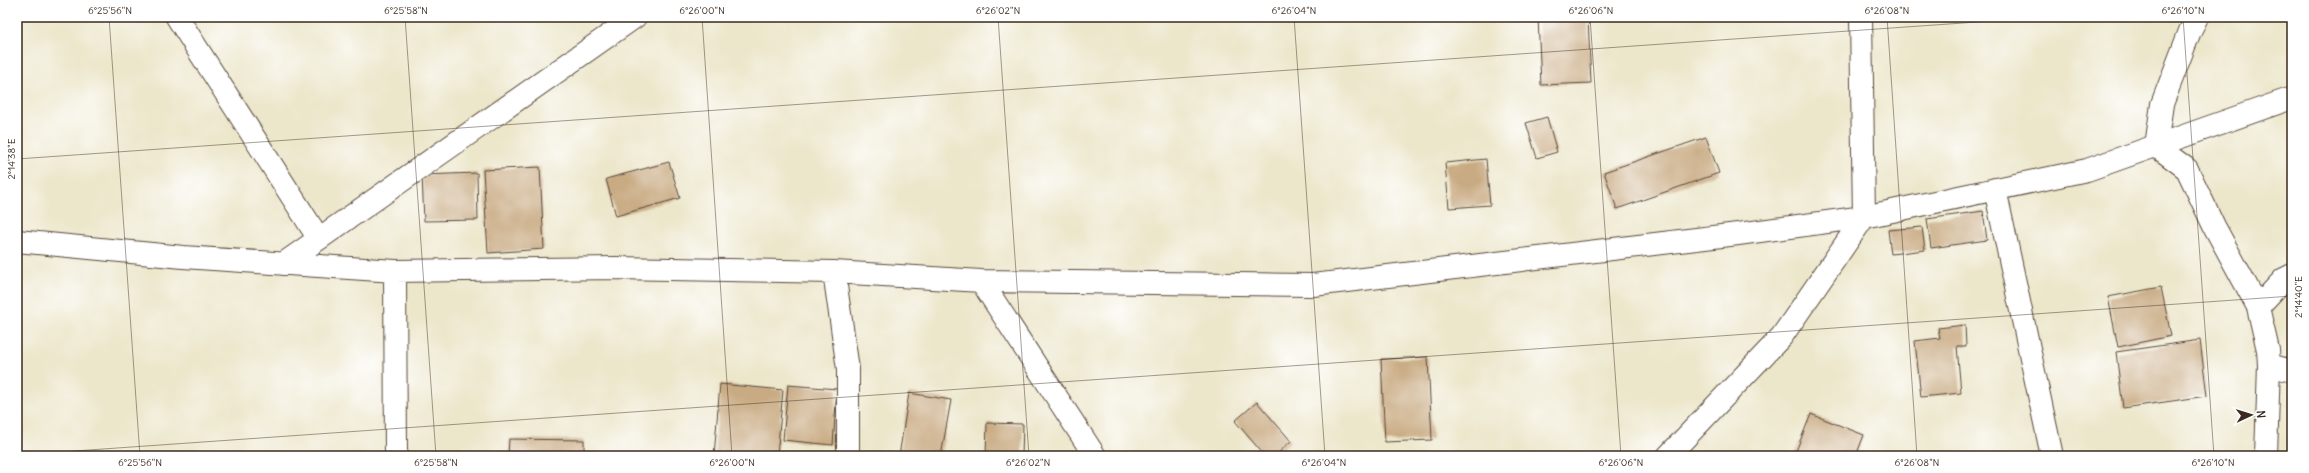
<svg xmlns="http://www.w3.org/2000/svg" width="2309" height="473" font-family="Delius,sans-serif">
	<rect width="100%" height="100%" fill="#fff"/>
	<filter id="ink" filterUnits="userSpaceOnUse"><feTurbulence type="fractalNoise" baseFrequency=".025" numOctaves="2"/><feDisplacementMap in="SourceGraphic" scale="8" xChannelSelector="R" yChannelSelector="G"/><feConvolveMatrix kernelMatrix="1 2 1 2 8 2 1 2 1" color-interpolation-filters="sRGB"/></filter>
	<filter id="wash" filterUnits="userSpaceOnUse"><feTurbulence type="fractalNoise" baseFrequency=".012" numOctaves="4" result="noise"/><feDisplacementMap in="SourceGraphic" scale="16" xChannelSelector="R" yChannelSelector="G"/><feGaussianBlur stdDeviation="0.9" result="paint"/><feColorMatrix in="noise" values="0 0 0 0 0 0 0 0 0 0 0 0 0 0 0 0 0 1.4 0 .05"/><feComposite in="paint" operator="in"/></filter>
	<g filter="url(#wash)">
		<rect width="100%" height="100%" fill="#ece6ca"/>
		<g id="blocks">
			<!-- building -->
			<path fill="#c9ab83" d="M1538,17H1588L1591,83L1541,85Z
				M1547,117L1557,152L1537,158L1526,123Z
				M1706,137L1719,173L1617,209L1604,172Z
				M1486,159L1490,205L1449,208L1445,163Z
				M669,162L680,198L616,216L606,179Z
				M540,167L544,249L488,253L483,170Z
				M477,173L478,220L424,221L422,175Z
				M1983,211L1987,240L1931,248L1927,219Z
				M1922,227L1925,250L1891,254L1888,230Z
				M2161,287L2171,336L2118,347L2108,297Z
				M1965,325L1966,346H1957L1961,393L1921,397L1915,341L1940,338L1938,328Z
				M2200,340L2207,396L2123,408L2116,352Z
				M1428,357L1432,440L1385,442L1381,359Z
				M720,384L783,390L777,456H714Z
				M788,385L837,389L833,445L783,440Z
				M909,393L951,400L941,456H899Z
				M1257,402L1291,441L1275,456H1265L1235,421Z
				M1811,414L1864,435L1856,456H1794Z
				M987,423L1023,424L1022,456H986Z
				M509,439L584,440V456H508Z"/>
		</g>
	</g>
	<g filter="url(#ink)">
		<use href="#blocks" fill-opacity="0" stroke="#564638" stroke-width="1"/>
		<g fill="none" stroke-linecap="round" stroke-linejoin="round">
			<defs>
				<path id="minor" d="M177,17L319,239
					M2197,17L2190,31L2162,104L2156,146L2187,169L2214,226L2258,307L2268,350L2269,365L2266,456
					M1995,189L2052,456
					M17,241L183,257L395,271L615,268L834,272L981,281L1313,285L1738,234L1864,217L2087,170L2292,98
					M283,264L635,17
					M395,271L396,456
					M834,272L848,369V456
					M981,281L1095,456
					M2258,307L2284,279L2292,275
					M2269,365L2292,371
					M1668,456L1782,336L1864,217L1861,17"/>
			</defs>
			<!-- minor casing -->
			<use href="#minor" stroke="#564638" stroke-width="24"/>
			<!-- minor -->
			<use href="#minor" stroke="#fff" stroke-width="22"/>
		</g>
	</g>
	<!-- ticks -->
	<path fill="none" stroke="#3b2a1e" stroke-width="1" stroke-opacity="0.45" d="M109,17L140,456M405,17L436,456M702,17L732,456M998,17L1029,456M1294,17L1325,456M1590,17L1621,456M1887,17L1917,456M2183,17L2214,456M17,159L2049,17M17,455L2292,296"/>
	<!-- margin -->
	<rect width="2309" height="473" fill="none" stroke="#fff" stroke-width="44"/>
	<!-- north arrow -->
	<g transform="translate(2251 415) rotate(86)" stroke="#ffffff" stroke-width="3" paint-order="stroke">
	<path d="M0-3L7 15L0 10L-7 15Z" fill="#3b2a1e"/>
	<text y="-6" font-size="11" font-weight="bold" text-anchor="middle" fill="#3b2a1e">N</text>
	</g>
	<rect x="22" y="22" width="2265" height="429" fill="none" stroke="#3b2a1e" stroke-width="1.5"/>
	<g font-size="10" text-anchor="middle" fill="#3b2a1e">
		<text x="110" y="14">6°25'56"N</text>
		<text x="406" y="14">6°25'58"N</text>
		<text x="702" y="14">6°26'00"N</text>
		<text x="998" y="14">6°26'02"N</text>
		<text x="1294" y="14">6°26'04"N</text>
		<text x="1591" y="14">6°26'06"N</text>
		<text x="1887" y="14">6°26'08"N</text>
		<text x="2183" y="14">6°26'10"N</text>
		<text transform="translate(11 159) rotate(-90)" y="4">2°14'38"E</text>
		<text transform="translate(2298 297) rotate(-90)" y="4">2°14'40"E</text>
		<text x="140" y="466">6°25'56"N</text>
		<text x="436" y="466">6°25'58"N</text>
		<text x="732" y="466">6°26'00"N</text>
		<text x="1028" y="466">6°26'02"N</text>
		<text x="1324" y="466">6°26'04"N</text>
		<text x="1621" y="466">6°26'06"N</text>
		<text x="1917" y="466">6°26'08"N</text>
		<text x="2213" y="466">6°26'10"N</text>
	</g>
</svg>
